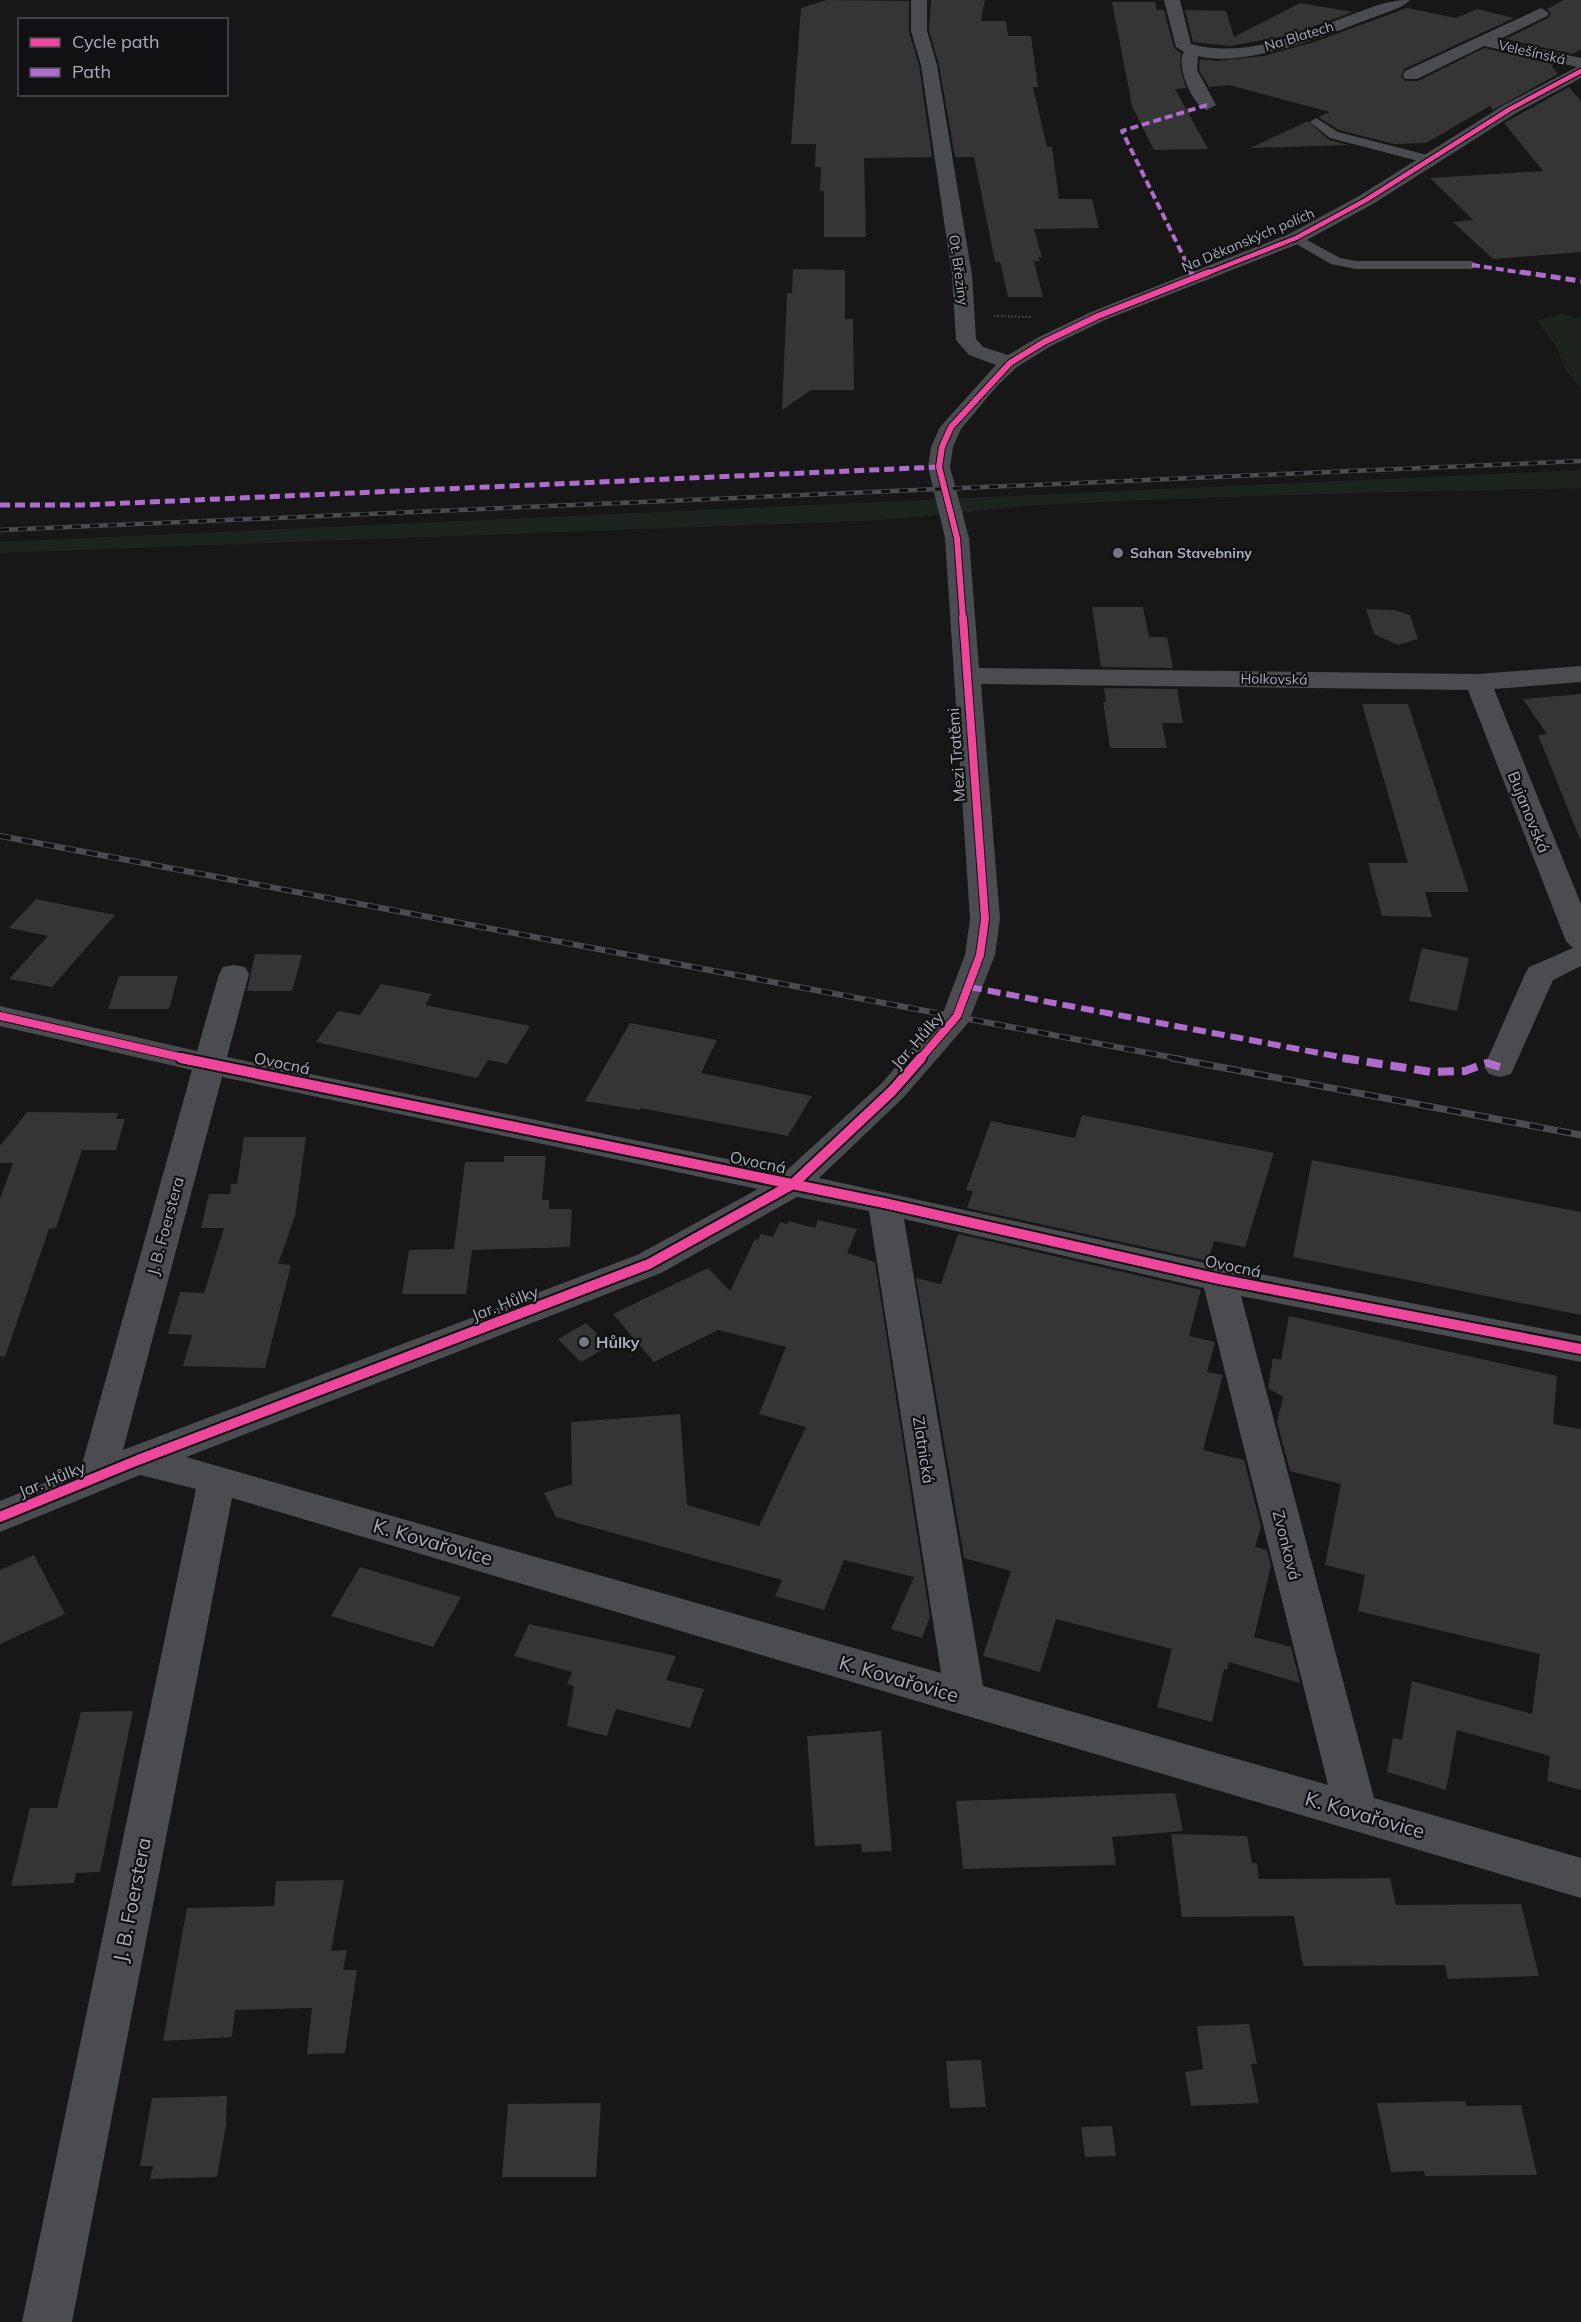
<svg xmlns="http://www.w3.org/2000/svg" width="1581" height="2322" font-family="Mulish,sans-serif">
	<rect width="100%" height="100%" fill="#171717"/>
	<!-- green -->
	<path fill="#1d241e" d="M1562,314L1581,319V388L1566,371L1558,350L1537,320Z
		M1581,470V488C1403,492 1224,495 1046,505C984,509 923,518 861,521L0,553V542Z"/>
	<!-- building -->
	<path fill="#353536" d="M826,0L909,1V32L919,65L932,157L864,158L866,237H824V191H820L821,167H815L816,144H791L801,8Z
		M931,0H985L981,21H1006L1008,36H1031L1038,87H1033L1047,147H1052L1059,199H1092L1099,228L1034,229L1042,257H1038L1040,261H1034L1043,297H1008L1000,262H995L974,157H955L939,65L929,31Z
		M1564,0H1581V49L1572,54L1505,39L1548,18L1551,13L1547,9Z
		M1112,2H1155L1157,10H1164L1174,48L1181,53L1180,67L1186,88L1175,89L1208,149L1154,150L1132,106Z
		M1300,3L1353,12L1290,35L1230,46L1193,42L1185,10L1226,11L1234,37Z
		M1407,8L1456,18L1477,9L1514,18L1404,69L1401,76L1405,81H1418L1484,48L1554,64L1551,65L1558,74L1493,110L1490,106L1426,143L1394,144L1339,130L1318,117L1330,112L1229,85L1209,87L1199,70L1200,59L1217,61L1264,56L1314,42Z
		M1569,87L1581,101V252L1493,259L1453,222L1473,220L1430,178L1543,171L1504,123Z
		M1308,121L1329,140L1349,145L1250,148Z
		M793,269L845,270V319H853L854,390H811L782,410L787,293H792Z
		M1092,607H1143L1149,637H1167L1173,668L1101,667Z
		M1366,609L1394,610L1410,615L1418,639L1398,645L1374,634Z
		M1104,688L1177,689L1183,723H1162L1167,748H1110L1103,702H1106Z
		M1581,694V838L1580,839L1538,735L1547,734L1523,699Z
		M1362,704H1408L1469,892H1425L1432,917L1382,916L1368,863H1408Z
		M36,899L115,915L52,987L9,979L48,936L9,928Z
		M1422,948L1469,958L1457,1011L1409,1001Z
		M255,954L302,955L292,991H247Z
		M119,976H178L169,1009H108Z
		M381,984L432,994L425,1005L530,1026L507,1064L488,1060L477,1078L316,1042L338,1011L360,1015Z
		M630,1023L717,1040L701,1073L812,1096L788,1136L640,1108L639,1110L585,1101Z
		M27,1112L118,1113L116,1119H125L116,1150H82L56,1228L49,1229L5,1357L0,1356V1199L13,1163H0V1146Z
		M1082,1115L1274,1153L1245,1247L1214,1241L1208,1261L967,1208L973,1191L966,1190L991,1121L1075,1138Z
		M244,1137H306L295,1216L278,1264L291,1265L265,1368L183,1366L192,1335L168,1334L180,1292L204,1293L224,1228H201L209,1194H230L231,1184H237Z
		M504,1156H546L542,1200H549V1209H572L570,1247L472,1250L466,1294H402L409,1250L454,1249L465,1162H504Z
		M1312,1160L1581,1212V1315L1293,1257Z
		M818,1220L857,1229L847,1253L875,1262L930,1617L922,1638L891,1629L914,1577L844,1560L824,1610L775,1596L782,1580L556,1517L544,1493L572,1484L571,1422L680,1414L687,1505L759,1526L806,1427L759,1414L786,1347L718,1330L654,1362L613,1314L708,1268L730,1291L755,1239L758,1240L761,1234L773,1237L780,1222L787,1224L788,1221L815,1228Z
		M958,1234L1201,1290L1189,1336L1215,1342L1207,1372L1223,1375L1203,1450L1244,1460L1261,1527L1255,1547L1267,1550L1271,1566L1254,1637L1291,1647L1300,1683L1229,1662L1227,1670L1224,1669L1212,1722L1157,1707L1172,1649L1056,1619L1040,1672L983,1656L1011,1571L964,1558L916,1278L941,1284Z
		M1289,1316L1557,1376L1553,1424L1581,1429V1790L1547,1781L1550,1756L1457,1730L1446,1790L1387,1772L1393,1738L1402,1740L1412,1681L1532,1714L1540,1654L1358,1611L1365,1575L1325,1565L1341,1484L1290,1471L1277,1422L1283,1397L1268,1388L1273,1358L1281,1360Z
		M586,1323L609,1346L581,1362L558,1339Z
		M34,1555L65,1614L0,1644V1570Z
		M360,1567L461,1597L433,1647L331,1616Z
		M529,1624L676,1656L666,1680L704,1689L690,1728L616,1709L607,1736L567,1726L574,1686L567,1684L572,1672L514,1656Z
		M133,1711L100,1872L76,1873L74,1883L11,1886L30,1808H57L81,1712Z
		M881,1731L892,1851L862,1852L861,1844L815,1846L807,1736Z
		M1175,1793L1183,1831L1112,1837L1116,1865L963,1869L956,1801Z
		M1171,1834L1247,1836L1252,1863H1257L1259,1879L1390,1878L1396,1905L1521,1904L1539,1976L1448,1979L1445,1965L1303,1966L1294,1916L1182,1917Z
		M344,1880L331,1951L347,1950L343,1970H357L345,2053L307,2054L312,2008L235,2010L232,2037L163,2041L187,1908L274,1906L276,1881Z
		M1249,2024L1257,2064H1251L1259,2103L1191,2106L1185,2072L1203,2069L1197,2026Z
		M981,2060L986,2107L950,2108L946,2061Z
		M227,2096L226,2125L217,2177L150,2179L153,2166H140L152,2098Z
		M1465,2101L1467,2106L1521,2105L1537,2175L1425,2176L1424,2171L1391,2172L1377,2103Z
		M601,2103L596,2177H502L508,2104Z
		M1112,2126L1116,2156L1085,2157L1081,2127Z"/>
	<g fill="none" stroke-linecap="round" stroke-linejoin="round">
		<!-- path -->
		<path stroke="#4d4e52" stroke-width="2" stroke-dasharray="1.5 2" stroke-linecap="butt" d="M994,316L1032,317"/>
		<!-- lane -->
		<path fill="#4b4c50" fill-rule="evenodd" d="M1316,118L1338,132L1435,157L1436,160L1430,164L1330,138L1310,122Z
			M1296,234L1340,258L1356,261H1472L1479,265L1472,269H1356L1331,264L1291,241V235Z"/>
		<!-- street -->
		<path fill="#4b4c50" fill-rule="evenodd" d="M911,0H927V31L937,65L972,275L976,339L983,347L1008,355L1037,338L1091,312L1289,234L1359,196L1504,105L1577,67L1484,46L1417,79H1405L1403,75L1405,71L1541,8L1549,13L1547,16L1498,40L1581,58V78L1516,113L1373,204L1303,242L1105,320L1051,346L1017,367L997,386L961,429L953,447L950,467L969,538L979,668L1478,674L1581,666V682L1494,689L1581,904V966L1553,980L1511,1074L1500,1077L1489,1074L1484,1067L1525,974L1529,967L1573,948L1566,941L1468,690L981,684L1000,919L995,955L968,1023L903,1098L819,1178L1219,1266L1581,1336V1362L1241,1296L1374,1798L1581,1858V1898L232,1498L72,2322H22L196,1489L140,1475L0,1532V1501L81,1468L192,1070L0,1026V1006L197,1051L219,974L223,967L234,965L245,967L249,974L227,1057L786,1171L881,1084L943,1013L965,955L970,919L945,538L928,467L931,447L940,427L996,365L969,355L956,340L952,275L921,65L911,31ZM222,1077L758,1189L637,1255L123,1450ZM797,1197L869,1211L941,1673L186,1457L661,1273ZM904,1219L1204,1288L1328,1785L983,1686Z
			M1164,0H1180L1191,44C1242,59 1301,34 1348,16C1370,8 1386,0 1410,0C1403,8 1387,12 1377,16C1332,33 1245,69 1198,56L1197,70L1216,105L1207,110C1193,107 1175,65 1184,52L1176,47Z"/>
		<defs>
			<path id="rail-far2" d="M0,530L1581,461"/>
			<path id="rail-far1" d="M0,836L1180,1059"/>
			<path id="rail" d="M1172,1058L1581,1135"/>
		</defs>
		<!-- rail-far2 casing -->
		<use href="#rail-far2" stroke="#4b4c4f" stroke-width="4.5"/>
		<!-- rail-far1 casing -->
		<use href="#rail-far1" stroke="#4b4c4f" stroke-width="6"/>
		<!-- rail casing -->
		<use href="#rail" stroke="#4b4c4f" stroke-width="7"/>
		<!-- rail-far2 -->
		<use href="#rail-far2" stroke="#111113" stroke-width="3" stroke-dasharray="9" stroke-linecap="butt"/>
		<!-- rail-far1 -->
		<use href="#rail-far1" stroke="#111113" stroke-width="4" stroke-dasharray="11" stroke-linecap="butt"/>
		<!-- rail -->
		<use href="#rail" stroke="#111113" stroke-width="4.5" stroke-dasharray="14" stroke-linecap="butt"/>
		<!-- quiet-far3 -->
		<path stroke="#b06ccc" stroke-width="4" stroke-dasharray="8 4" stroke-linecap="butt" d="M1472,265L1531,274
			M1192,274L1122,131L1207,105"/>
		<!-- quiet-far2 -->
		<path stroke="#b06ccc" stroke-width="5" stroke-dasharray="10 5" stroke-linecap="butt" d="M1191,272L1194,278
			M1521,272L1581,281
			M0,505H82L939,467"/>
		<!-- quiet-far1 -->
		<path stroke="#b06ccc" stroke-width="6" stroke-dasharray="13 6" stroke-linecap="butt" d="M969,987L1351,1059"/>
		<!-- quiet -->
		<path stroke="#b06ccc" stroke-width="8" stroke-dasharray="16 8" stroke-linecap="butt" d="M1343,1058L1432,1072L1465,1071L1487,1063L1500,1067"/>
		<defs>
			<path id="cycleway-far3" d="M1205,274L1296,238L1366,200L1510,109L1581,71"/>
			<path id="cycleway-far2" d="M963,620L957,538L939,467L942,447L951,427L1010,363L1044,342L1098,316L1209,272"/>
			<path id="cycleway-far1" d="M0,1016L188,1059
				M920,1059L957,1016L980,955L985,919L963,618"/>
			<path id="cycleway" d="M181,1058L884,1203L1219,1279L1581,1349
				M0,1517L138,1460L649,1264L793,1184L892,1091L921,1058"/>
		</defs>
		<!-- cycleway-far3 casing -->
		<use href="#cycleway-far3" stroke="#111113" stroke-width="7"/>
		<!-- cycleway-far2 casing -->
		<use href="#cycleway-far2" stroke="#111113" stroke-width="8"/>
		<!-- cycleway-far1 casing -->
		<use href="#cycleway-far1" stroke="#111113" stroke-width="10"/>
		<!-- cycleway casing -->
		<use href="#cycleway" stroke="#111113" stroke-width="14"/>
		<!-- cycleway-far3 -->
		<use href="#cycleway-far3" stroke="#ed469a" stroke-width="4.5"/>
		<!-- cycleway-far2 -->
		<use href="#cycleway-far2" stroke="#ed469a" stroke-width="6"/>
		<!-- cycleway-far1 -->
		<use href="#cycleway-far1" stroke="#ed469a" stroke-width="8"/>
		<!-- cycleway -->
		<use href="#cycleway" stroke="#ed469a" stroke-width="10"/>
	</g>
	<!-- markers -->
	<g fill="#757880" stroke="#111113" stroke-width="2">
		<circle cx="1118" cy="553" r="6"/>
		<circle cx="584" cy="1342" r="6"/>
	</g>
	<g text-anchor="middle" stroke-width="4.5" stroke-linejoin="round" paint-order="stroke">
		<!-- far-street labels -->
		<g font-size="14" fill="#a8adb8" stroke="#111113">
			<text transform="translate(1299 36) rotate(-17)" y="5">Na Blatech</text>
			<text transform="translate(1532 52) rotate(13)" y="5">Velešínská</text>
			<text transform="translate(1248 240) rotate(-23)" y="5">Na Děkanských polích</text>
			<text transform="translate(959 270) rotate(82)" y="5">Ot. Březiny</text>
			<text transform="translate(1274 679) rotate(1)" y="5">Holkovská</text>
		</g>
		<!-- far-poi labels -->
		<g font-size="14" font-weight="bold" fill="#a8adb8" stroke="#111113" text-anchor="start">
			<text x="1130" y="558">Sahan Stavebniny</text>
		</g>
		<!-- street labels -->
		<g font-size="16" fill="#a8adb8" stroke="#111113">
			<text transform="translate(956 755) rotate(-94)" y="6">Mezi Tratěmi</text>
			<text transform="translate(1529 812) rotate(68)" y="6">Bujanovská</text>
			<text transform="translate(917 1040) rotate(-49)" y="6">Jar. Hůlky</text>
			<text transform="translate(282 1063) rotate(12)" y="6">Ovocná</text>
			<text transform="translate(758 1162) rotate(12)" y="6">Ovocná</text>
			<text transform="translate(165 1226) rotate(-75)" y="6">J. B. Foerstera</text>
			<text transform="translate(1233 1266) rotate(12)" y="6">Ovocná</text>
			<text transform="translate(505 1303) rotate(-21)" y="6">Jar. Hůlky</text>
			<text transform="translate(924 1450) rotate(81)" y="6">Zlatnická</text>
			<text transform="translate(52 1479) rotate(-22)" y="6">Jar. Hůlky</text>
			<text transform="translate(1287 1545) rotate(76)" y="6">Zvonková</text>
		</g>
		<!-- poi labels -->
		<g font-size="16" font-weight="bold" fill="#a8adb8" stroke="#111113" text-anchor="start">
			<text x="596" y="1348">Hůlky</text>
		</g>
		<!-- near-street labels -->
		<g font-size="20" fill="#a8adb8" stroke="#111113">
			<text transform="translate(433 1542) rotate(16)" y="7">K. Kovařovice</text>
			<text transform="translate(899 1679) rotate(16)" y="7">K. Kovařovice</text>
			<text transform="translate(1365 1815) rotate(16)" y="7">K. Kovařovice</text>
			<text transform="translate(132 1900) rotate(-79)" y="7">J. B. Foerstera</text>
		</g>
	</g>
	<!-- legend -->
	<rect x="18" y="18" width="210" height="78" fill="#111113" stroke="#4d4f55" stroke-width="1.5"/>
	<rect x="30" y="38" width="30" height="9" fill="#ed469a" stroke="#4d4f55" stroke-width="1.5"/>
	<text x="72" y="48" font-size="18" fill="#a8adb8">Cycle path</text>
	<rect x="30" y="68" width="30" height="9" fill="#b06ccc" stroke="#4d4f55" stroke-width="1.5"/>
	<text x="72" y="78" font-size="18" fill="#a8adb8">Path</text>
</svg>
